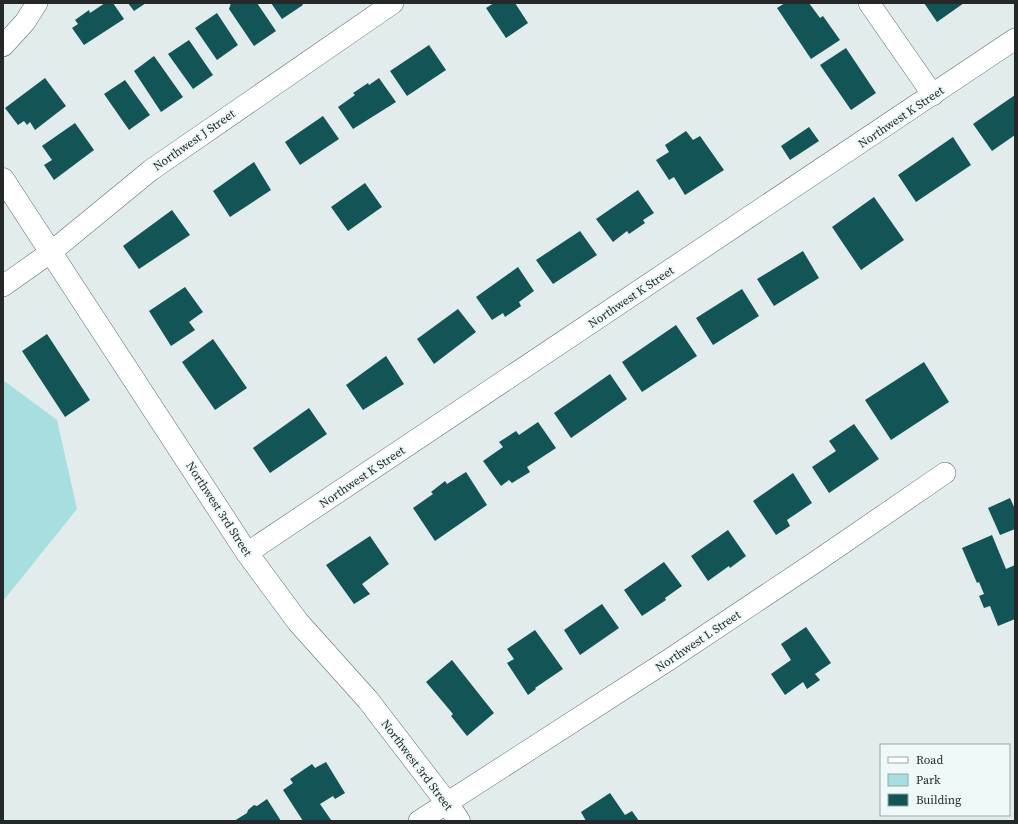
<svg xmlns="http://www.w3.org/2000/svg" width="1018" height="824" font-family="'Source Serif 4',serif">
	<rect width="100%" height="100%" fill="#e2ecec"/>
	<!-- green -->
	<path fill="#a7dfe0" d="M3,380L57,420L77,509L3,601Z"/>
	<!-- building -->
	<path fill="#135456" d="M105,3H113L124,19L84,45L72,28L78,24L75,20L89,10L90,13Z
		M128,3H146L134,11Z
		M231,3H257L276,31L254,46L229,9Z
		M271,3H302L303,5L282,19Z
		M494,3H515L528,23L506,38L486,8Z
		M785,3H809L820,18L823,16L840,40L811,59L777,8Z
		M924,3H964L937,22Z
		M217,13L238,45L217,60L195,28Z
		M189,40L213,75L193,89L168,54Z
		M429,45L446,70L407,96L390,71Z
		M846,48L876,93L851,110L820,65Z
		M154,56L183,97L161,112L134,71Z
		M45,78L66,106L35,130L30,122L27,125L24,121L18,125L5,108Z
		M379,78L396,102L353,129L338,107L355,95L353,93L368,83L369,85Z
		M125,80L150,115L129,130L104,94Z
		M1015,95V135L992,151L973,124Z
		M323,116L339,139L300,165L285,142Z
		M75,123L94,150L54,180L44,165L52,160L42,146Z
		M809,127L819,141L790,160L781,146Z
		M686,131L693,140L700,136L724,170L685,195L674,177L669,180L656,160L669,152L665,145Z
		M953,137L971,165L916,202L898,175Z
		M254,162L271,190L230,217L213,191Z
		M365,183L382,207L348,231L331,207Z
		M638,190L654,213L643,220L645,223L629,234L627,231L613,242L596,219Z
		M874,197L904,240L861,270L832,227Z
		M172,210L190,235L139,269L123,246Z
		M580,231L597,255L553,284L536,260Z
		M803,251L819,278L774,306L757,279Z
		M518,267L534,291L519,302L521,306L505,317L503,313L492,320L476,297Z
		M185,287L203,312L189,322L195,330L171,346L149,311Z
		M742,289L759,316L713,345L696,318Z
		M458,309L476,332L434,364L417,339Z
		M676,325L697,356L642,392L622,362Z
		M47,334L90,400L65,417L22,351Z
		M213,339L247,388L215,410L182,362Z
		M386,356L404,384L363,410L346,385Z
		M924,362L949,402L891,440L865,400Z
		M610,374L627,399L571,438L554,413Z
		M309,408L327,434L270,473L253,448Z
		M538,422L556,448L527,467L530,472L512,483L509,480L501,486L483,461L503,447L499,442L516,431L519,435Z
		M854,424L879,459L829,493L812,467L836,451L829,441Z
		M466,472L487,505L435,541L413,508L433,494L431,492L445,481L447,484Z
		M793,473L812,503L787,520L790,526L776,535L753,501Z
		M1010,498L1015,509V529L1000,535L988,508Z
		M728,530L746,556L730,568L729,566L708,581L691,556Z
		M992,535L1006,569L1015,565V619L998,626L990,606L984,608L979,596L984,594L979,582L977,583L962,548Z
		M370,536L389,564L362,584L370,594L354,604L326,565Z
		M664,562L682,586L665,598L666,600L642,616L624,590Z
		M602,604L619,628L580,655L564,630Z
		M806,627L831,663L815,674L820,680L807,689L803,682L785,695L771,674L791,660L781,644Z
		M535,630L563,669L535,688L536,689L528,695L507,663L514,659L507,649Z
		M452,660L494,713L467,736L451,716L453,714L426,682Z
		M326,762L345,793L335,799L333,796L320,804L331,820L329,821H303L283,790L293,783L290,779L312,764L315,768Z
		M610,793L625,815L632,811L639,821H586L581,812Z
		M267,799L281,821H234L247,813L248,810L254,805L257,806Z"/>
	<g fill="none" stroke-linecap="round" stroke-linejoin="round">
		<defs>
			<path id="street" d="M869,3L933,95
				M3,46L25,22L37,3
				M3,286L51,252L151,170L393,3
				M247,553L1015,39
				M419,821L670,659L817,561L945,473"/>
			<path id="secondary" d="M3,179L247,553L298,622L368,700L447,803L459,821"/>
		</defs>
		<!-- street casing -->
		<use href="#street" stroke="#646d6d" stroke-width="22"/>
		<!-- secondary casing -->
		<use href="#secondary" stroke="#646d6d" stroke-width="23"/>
		<!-- street -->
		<use href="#street" stroke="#fff" stroke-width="21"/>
		<!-- secondary -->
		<use href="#secondary" stroke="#fff" stroke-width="22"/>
	</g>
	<g text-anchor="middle" stroke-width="4" stroke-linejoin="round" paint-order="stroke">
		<!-- street labels -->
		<g font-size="12" fill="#242828" stroke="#eff9f9">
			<text transform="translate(901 117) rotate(-34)" y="4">Northwest K Street</text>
			<text transform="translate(194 140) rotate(-35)" y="4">Northwest J Street</text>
			<text transform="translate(631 297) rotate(-34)" y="4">Northwest K Street</text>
			<text transform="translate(362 477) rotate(-34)" y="4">Northwest K Street</text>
			<text transform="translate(219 509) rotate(57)" y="4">Northwest 3rd Street</text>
			<text transform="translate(698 641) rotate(-34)" y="4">Northwest L Street</text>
			<text transform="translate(417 765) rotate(53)" y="4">Northwest 3rd Street</text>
		</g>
	</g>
	<!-- border -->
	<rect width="1018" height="824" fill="none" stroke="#242828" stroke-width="8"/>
	<!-- legend -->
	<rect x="880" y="744" width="130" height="72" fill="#eff9f9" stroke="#9ea5a5"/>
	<rect x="888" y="757" width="20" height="6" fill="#ffffff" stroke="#9ea5a5"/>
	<text x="916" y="764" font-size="12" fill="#242828">Road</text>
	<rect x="888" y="774" width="20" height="12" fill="#a7dfe0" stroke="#9ea5a5"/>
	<text x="916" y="784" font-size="12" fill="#242828">Park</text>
	<rect x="888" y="794" width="20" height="12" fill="#135456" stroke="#9ea5a5"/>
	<text x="916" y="804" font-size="12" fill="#242828">Building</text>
</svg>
